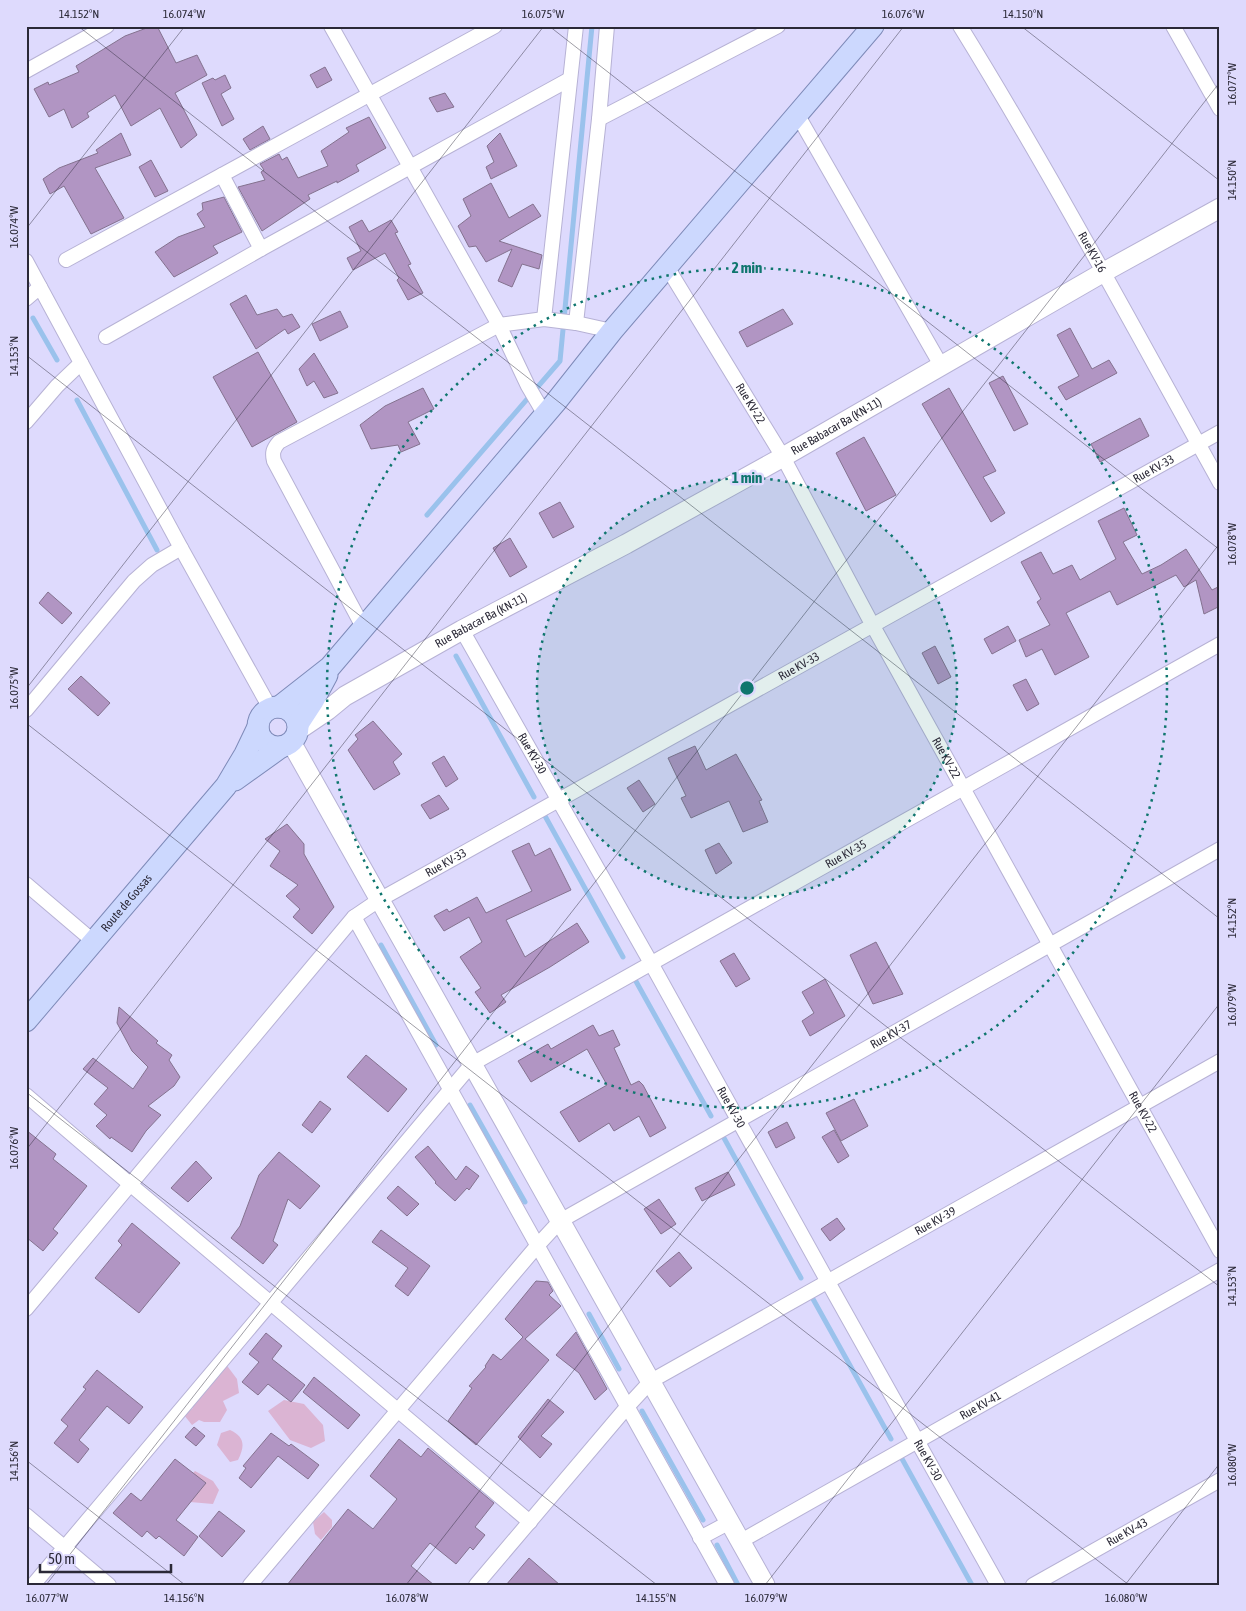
<svg xmlns="http://www.w3.org/2000/svg" width="1246" height="1611" font-family="'Asap Condensed',sans-serif">
	<rect width="100%" height="100%" fill="#dedafd"/>
	<!-- green -->
	<path fill="#dbb4d3" d="M225,1363L237,1379L239,1393L223,1401L227,1410L220,1422H204L199,1420L192,1425L184,1415L193,1408L190,1404Z
		M284,1400L304,1404L323,1425L325,1441L311,1448L290,1440L268,1411Z
		M230,1430C245,1437 245,1446 238,1460L230,1462L217,1445L221,1433Z
		M195,1471L213,1481L219,1490L213,1504L190,1502L183,1483Z
		M324,1512L332,1520V1527L321,1540L315,1534L313,1522Z"/>
	<g fill="none" stroke-linecap="round" stroke-linejoin="round">
		<!-- stream -->
		<path stroke="#9ac2ec" stroke-width="5" d="M33,318L57,360
			M77,400L157,550
			M427,515L560,361L592,26
			M456,656L534,797
			M545,816L623,957
			M381,945L436,1045
			M633,976L711,1116
			M470,1105L525,1202
			M724,1138L801,1278
			M813,1299L891,1439
			M589,1314L619,1369
			M642,1411L703,1520
			M901,1457L972,1585
			M717,1545L738,1585"/>
	</g>
	<!-- building -->
	<path fill="#b195c3" stroke="#84728f" d="M152,26H157L176,63L197,55L207,75L175,93L197,135L181,148L160,108L131,126L115,95L87,113L89,117L72,128L64,109L49,117L34,89L48,82L49,85L79,72L76,66L125,36Z
		M325,67L332,80L317,88L310,75Z
		M225,75L231,88L221,94L234,119L222,126L202,83L213,78L215,80Z
		M445,93L454,107L437,112L429,98Z
		M369,117L386,148L356,165L359,171L337,183V181L308,195L310,199L262,231L238,187L265,180L261,172L264,170L260,164L279,154L282,160L287,157L298,178L328,166L321,151L349,132L346,128Z
		M263,126L270,139L250,150L243,139Z
		M121,133L131,155L95,168L124,218L91,234L64,186L50,194L43,179L59,168L98,153L96,150Z
		M500,133L517,166L491,179L486,167L494,162L487,146Z
		M151,160L168,191L155,197L139,167Z
		M491,183L509,218L533,204L541,216L499,241L542,255L539,269L522,264L512,287L498,281L512,249L486,262L476,246L469,247L458,226L471,216L463,199Z
		M224,197L242,232L213,246L218,253L174,277L155,252L178,237L205,227L197,214L203,210L202,203Z
		M362,220L369,232L391,220L398,232L395,233L411,264L408,265L423,293L408,300L397,280L399,278L385,253L353,270L347,258L361,251L349,227Z
		M246,295L257,315L277,309L283,317L292,314L300,327L288,334L285,329L256,349L230,304Z
		M783,309L793,324L747,347L739,332Z
		M340,311L348,327L320,341L312,324Z
		M1070,328L1092,369L1109,360L1117,373L1066,400L1058,387L1079,376L1057,335Z
		M258,352L297,422L252,447L213,377Z
		M314,353L338,393L324,398L314,381L307,386L299,369Z
		M1003,376L1028,424L1014,431L989,383Z
		M423,388L434,409L408,422L420,444L401,452L398,445L371,449L360,425L385,406Z
		M949,388L996,471L983,477L1005,513L991,522L922,404Z
		M1140,418L1149,436L1100,462L1091,444Z
		M864,437L896,495L866,511L836,453Z
		M560,502L574,527L553,538L539,513Z
		M1124,508L1137,535L1123,542L1142,574L1161,565L1186,549L1212,590L1220,586V606L1204,614L1196,580L1184,587L1176,575L1117,605L1110,591L1066,613L1089,657L1055,675L1042,649L1026,657L1019,640L1050,625L1037,602L1041,599L1021,562L1041,552L1053,574L1072,565L1080,580L1116,559L1098,521Z
		M510,538L527,567L510,577L493,548Z
		M48,592L72,613L62,624L39,603Z
		M1008,626L1016,641L992,654L984,639Z
		M935,646L951,677L938,684L922,653Z
		M81,676L110,703L98,716L68,689Z
		M1026,679L1039,704L1027,711L1013,685Z
		M373,721L402,754L393,762L400,774L374,790L348,750L358,739L355,735Z
		M695,746L706,770L736,754L762,800L759,801L768,822L743,832L729,801L691,818L681,798L686,796L668,758Z
		M444,756L458,779L446,787L432,763Z
		M639,780L655,804L643,812L627,788Z
		M439,795L449,809L430,819L421,805Z
		M287,824L304,844V854L334,907L312,934L293,917L300,909L286,896L298,885L270,866L280,851L265,839Z
		M529,843L535,856L550,848L571,890L506,920L525,957L577,923L589,942L550,967L501,995L506,1002L490,1013L475,992L481,988L460,957L482,942L469,917L444,931L434,916L447,909L449,912L477,897L486,913L532,891L512,851Z
		M719,843L732,863L716,874L705,850Z
		M876,942L903,994L873,1004L850,955Z
		M734,953L750,979L736,987L720,961Z
		M825,979L845,1016L810,1036L802,1021L814,1013L802,992Z
		M119,1007L158,1041L156,1043L172,1055L169,1060L180,1077L174,1086L148,1106L161,1115L146,1131L132,1152L111,1137L110,1139L96,1126L107,1115L94,1104L108,1088L83,1069L93,1058L133,1089L148,1067L132,1051L117,1023Z
		M593,1025L599,1036L613,1030L620,1045L614,1048L631,1085L639,1081L643,1085L666,1128L650,1137L639,1116L614,1131L609,1123L579,1142L560,1112L607,1085L587,1049L531,1082L518,1061L548,1044L551,1049Z
		M366,1055L407,1089L388,1112L347,1077Z
		M854,1099L868,1126L841,1141L826,1113Z
		M320,1101L331,1109L312,1133L302,1125Z
		M787,1122L795,1138L776,1148L768,1132Z
		M26,1130L56,1154L53,1159L87,1186L53,1229L58,1233L43,1251L26,1237Z
		M834,1130L849,1156L838,1163L822,1137Z
		M428,1146L456,1180L466,1166L479,1176L469,1190L467,1188L455,1201L435,1183L436,1182L415,1157Z
		M279,1152L320,1186L300,1209L288,1199L273,1241L278,1245L263,1264L231,1238L240,1226L259,1175Z
		M196,1161L212,1178L188,1202L171,1188Z
		M728,1172L735,1185L702,1201L695,1188Z
		M398,1186L419,1204L407,1216L387,1198Z
		M659,1199L676,1224L661,1234L644,1209Z
		M837,1218L845,1229L830,1241L821,1229Z
		M132,1223L180,1263L139,1313L95,1278L122,1245L118,1241Z
		M381,1230L430,1266L408,1296L395,1286L408,1268L372,1242Z
		M679,1252L692,1268L670,1287L656,1271Z
		M536,1281L548,1282L553,1291L549,1295L561,1306L525,1339L549,1360L476,1445L448,1421L472,1388L469,1386L486,1367L485,1366L493,1354L501,1360L523,1337L505,1319Z
		M576,1332L607,1389L595,1400L579,1373L556,1355Z
		M266,1333L282,1346L272,1359L305,1385L291,1402L268,1384L258,1395L242,1382L259,1362L249,1354Z
		M97,1370L143,1407L129,1424L107,1406L79,1440L89,1449L78,1463L54,1443L68,1426L61,1420L86,1389L83,1387Z
		M314,1377L360,1415L348,1429L303,1392Z
		M548,1399L564,1412L541,1436L552,1444L540,1458L518,1437Z
		M194,1427L205,1436L196,1446L185,1437Z
		M271,1433L289,1446L291,1444L319,1465L308,1479L278,1456L251,1488L239,1478L246,1468L243,1466Z
		M399,1439L421,1457L428,1448L494,1503L475,1527L485,1535L473,1550L470,1547L456,1564L430,1543L411,1566L434,1585H287L348,1509L373,1529L397,1499L370,1476Z
		M175,1459L206,1483L176,1520L198,1537L184,1556L159,1536L156,1539L147,1531L142,1537L113,1513L131,1493L141,1501Z
		M219,1511L245,1531L222,1557L199,1536Z
		M529,1558L560,1585H506Z"/>
	<g fill="none" stroke-linecap="round" stroke-linejoin="round">
		<defs>
			<g id="street">
				<path d="M331,26L499,325L528,386L545,415"/>
				<path id="s1" d="M960,26C1052,175 1135,330 1220,483"/>
				<path d="M1173,26L1220,109"/>
				<path d="M26,71L107,26"/>
				<path d="M797,114L942,367"/>
				<path d="M599,119L778,26"/>
				<path d="M222,175L261,249"/>
				<path d="M66,260L495,26"/>
				<path d="M26,261L181,548L270,708"/>
				<path id="s2" d="M667,267L783,457L873,626L1220,1251"/>
				<path d="M26,299L40,287"/>
				<path d="M544,319L576,26"/>
				<path d="M576,323L599,119L607,26"/>
				<path d="M106,337L261,249L570,79"/>
				<path d="M26,422L57,386L81,363"/>
				<path d="M363,627L274,461C272,453 273,449 279,442L499,325L544,319L576,323L612,331"/>
				<path id="s3" d="M462,630L651,963L828,1282L998,1585"/>
				<path d="M26,710L134,581L152,565L181,548"/>
				<path d="M26,884L93,941"/>
				<path d="M354,917L727,1585"/>
				<path d="M26,1095L131,1185L530,1522"/>
				<path id="s4" d="M26,1309L354,917L379,900L1220,432"/>
				<path d="M26,1515L109,1585"/>
				<path d="M700,1538L730,1522"/>
				<path id="s5" d="M741,1541L1220,1270"/>
				<path id="s6" d="M33,1585L472,1064L1220,644"/>
				<path id="s7" d="M250,1585L537,1246L560,1221L1220,849"/>
				<path id="s8" d="M476,1585L627,1407L651,1381L1220,1061"/>
				<path id="s9" d="M1033,1585L1220,1480"/>
			</g>
			<g id="secondary">
				<path id="s10" d="M297,731L328,710L345,696L462,630L626,544L783,457L1104,272L1220,208"/>
				<path d="M291,742L765,1585"/>
			</g>
			<g id="primary">
				<path d="M279,707L330,667L555,403L612,331L873,26"/>
				<circle cx="278" cy="727" r="20"/>
				<path d="M298,724L313,701L327,675"/>
				<path d="M235,780L281,747"/>
				<path id="s11" d="M26,1021L226,786L245,754L258,727"/>
			</g>
		</defs>
		<!-- street casing -->
		<use href="#street" stroke="#b7b2d5" stroke-width="16"/>
		<!-- secondary casing -->
		<use href="#secondary" stroke="#b7b2d5" stroke-width="21"/>
		<!-- primary casing -->
		<use href="#primary" stroke="#7e8ab8" stroke-width="23"/>
		<!-- street -->
		<use href="#street" stroke="#fff" stroke-width="14"/>
		<!-- secondary -->
		<use href="#secondary" stroke="#fff" stroke-width="19"/>
		<!-- primary -->
		<use href="#primary" stroke="#ccd8fe" stroke-width="21"/>
	</g>
	<!-- ticks -->
	<path fill="none" stroke="#2b2937" stroke-width="1" stroke-opacity="0.45" d="M78,26L1220,919M549,26L1220,550M1021,26L1220,181M26,229L185,26M26,355L1220,1287M26,689L544,26M26,723L1129,1585M26,1092L657,1585M26,1150L904,26M26,1460L185,1585M46,1585L1220,82M406,1585L1220,543M765,1585L1220,1003M1125,1585L1220,1463"/>
	<!-- distance rings -->
	<circle cx="747" cy="688" r="210" fill="#0f766e" fill-opacity=".12"/>
	<g fill="none" stroke="#0f766e" stroke-width="2.5" stroke-dasharray="2.5 5">
		<circle cx="747" cy="688" r="210"/>
		<circle cx="747" cy="688" r="420"/>
	</g>
	<g text-anchor="middle" stroke-width="5" stroke-linejoin="round" paint-order="stroke">
		<!-- street labels -->
		<g font-size="12" fill="#2b2937" stroke="#dedafd">
			<text dy="4" stroke="none"><textPath href="#s1" startOffset="262">Rue KV-16</textPath></text>
			<text dy="4" stroke="none"><textPath href="#s2" startOffset="160">Rue KV-22</textPath></text>
			<text dy="4" stroke="none"><textPath href="#s10" startOffset="620">Rue Babacar Ba (KN-11)</textPath></text>
			<text dy="4" stroke="none"><textPath href="#s4" startOffset="1428">Rue KV-33</textPath></text>
			<text dy="4" stroke="none"><textPath href="#s10" startOffset="215">Rue Babacar Ba (KN-11)</textPath></text>
			<text dy="4" stroke="none"><textPath href="#s4" startOffset="1022">Rue KV-33</textPath></text>
			<text dy="4" stroke="none"><textPath href="#s3" startOffset="142">Rue KV-30</textPath></text>
			<text dy="4" stroke="none"><textPath href="#s2" startOffset="565">Rue KV-22</textPath></text>
			<text dy="4" stroke="none"><textPath href="#s6" startOffset="1110">Rue KV-35</textPath></text>
			<text dy="4" stroke="none"><textPath href="#s4" startOffset="618">Rue KV-33</textPath></text>
			<text dy="4" stroke="none"><textPath href="#s11" startOffset="155">Route de Gossas</textPath></text>
			<text dy="4" stroke="none"><textPath href="#s7" startOffset="858">Rue KV-37</textPath></text>
			<text dy="4" stroke="none"><textPath href="#s3" startOffset="548">Rue KV-30</textPath></text>
			<text dy="4" stroke="none"><textPath href="#s2" startOffset="970">Rue KV-22</textPath></text>
			<text dy="4" stroke="none"><textPath href="#s8" startOffset="595">Rue KV-39</textPath></text>
			<text dy="4" stroke="none"><textPath href="#s5" startOffset="275">Rue KV-41</textPath></text>
			<text dy="4" stroke="none"><textPath href="#s3" startOffset="952">Rue KV-30</textPath></text>
			<text dy="4" stroke="none"><textPath href="#s9" startOffset="108">Rue KV-43</textPath></text>
		</g>
	</g>
	<circle cx="747" cy="688" r="8" fill="#0f766e" stroke="#dedafd" stroke-width="2.5"/>
	<g font-size="15" text-anchor="middle" font-weight="bold" fill="#0f766e" stroke="#dedafd" stroke-width="5" stroke-linejoin="round" paint-order="stroke">
		<text x="747" y="273">2 min</text>
		<text x="747" y="483">1 min</text>
	</g>
	<!-- border -->
	<rect width="1246" height="1611" fill="none" stroke="#dedafd" stroke-width="55"/>
	<!-- scale -->
	<path d="M40 1564v8h131v-8" fill="none" stroke="#2b2937" stroke-width="2.5"/>
	<text x="48" y="1564" font-size="15" fill="#2b2937" stroke="#dedafd" stroke-width="4" paint-order="stroke">50 m</text>
	<rect x="28" y="28" width="1190" height="1556" fill="none" stroke="#2b2937" stroke-width="2"/>
	<g font-size="12" text-anchor="middle" fill="#2b2937">
		<text x="79" y="18">14.152°N</text>
		<text x="184" y="18">16.074°W</text>
		<text x="543" y="18">16.075°W</text>
		<text x="903" y="18">16.076°W</text>
		<text x="1023" y="18">14.150°N</text>
		<text transform="translate(1232 84) rotate(-90)" y="4">16.077°W</text>
		<text transform="translate(1232 180) rotate(-90)" y="4">14.150°N</text>
		<text transform="translate(14 227) rotate(-90)" y="4">16.074°W</text>
		<text transform="translate(14 356) rotate(-90)" y="4">14.153°N</text>
		<text transform="translate(1232 544) rotate(-90)" y="4">16.078°W</text>
		<text transform="translate(14 688) rotate(-90)" y="4">16.075°W</text>
		<text transform="translate(1232 918) rotate(-90)" y="4">14.152°N</text>
		<text transform="translate(1232 1005) rotate(-90)" y="4">16.079°W</text>
		<text transform="translate(14 1148) rotate(-90)" y="4">16.076°W</text>
		<text transform="translate(1232 1286) rotate(-90)" y="4">14.153°N</text>
		<text transform="translate(14 1461) rotate(-90)" y="4">14.156°N</text>
		<text transform="translate(1232 1465) rotate(-90)" y="4">16.080°W</text>
		<text x="47" y="1602">16.077°W</text>
		<text x="184" y="1602">14.156°N</text>
		<text x="407" y="1602">16.078°W</text>
		<text x="656" y="1602">14.155°N</text>
		<text x="766" y="1602">16.079°W</text>
		<text x="1126" y="1602">16.080°W</text>
	</g>
</svg>
